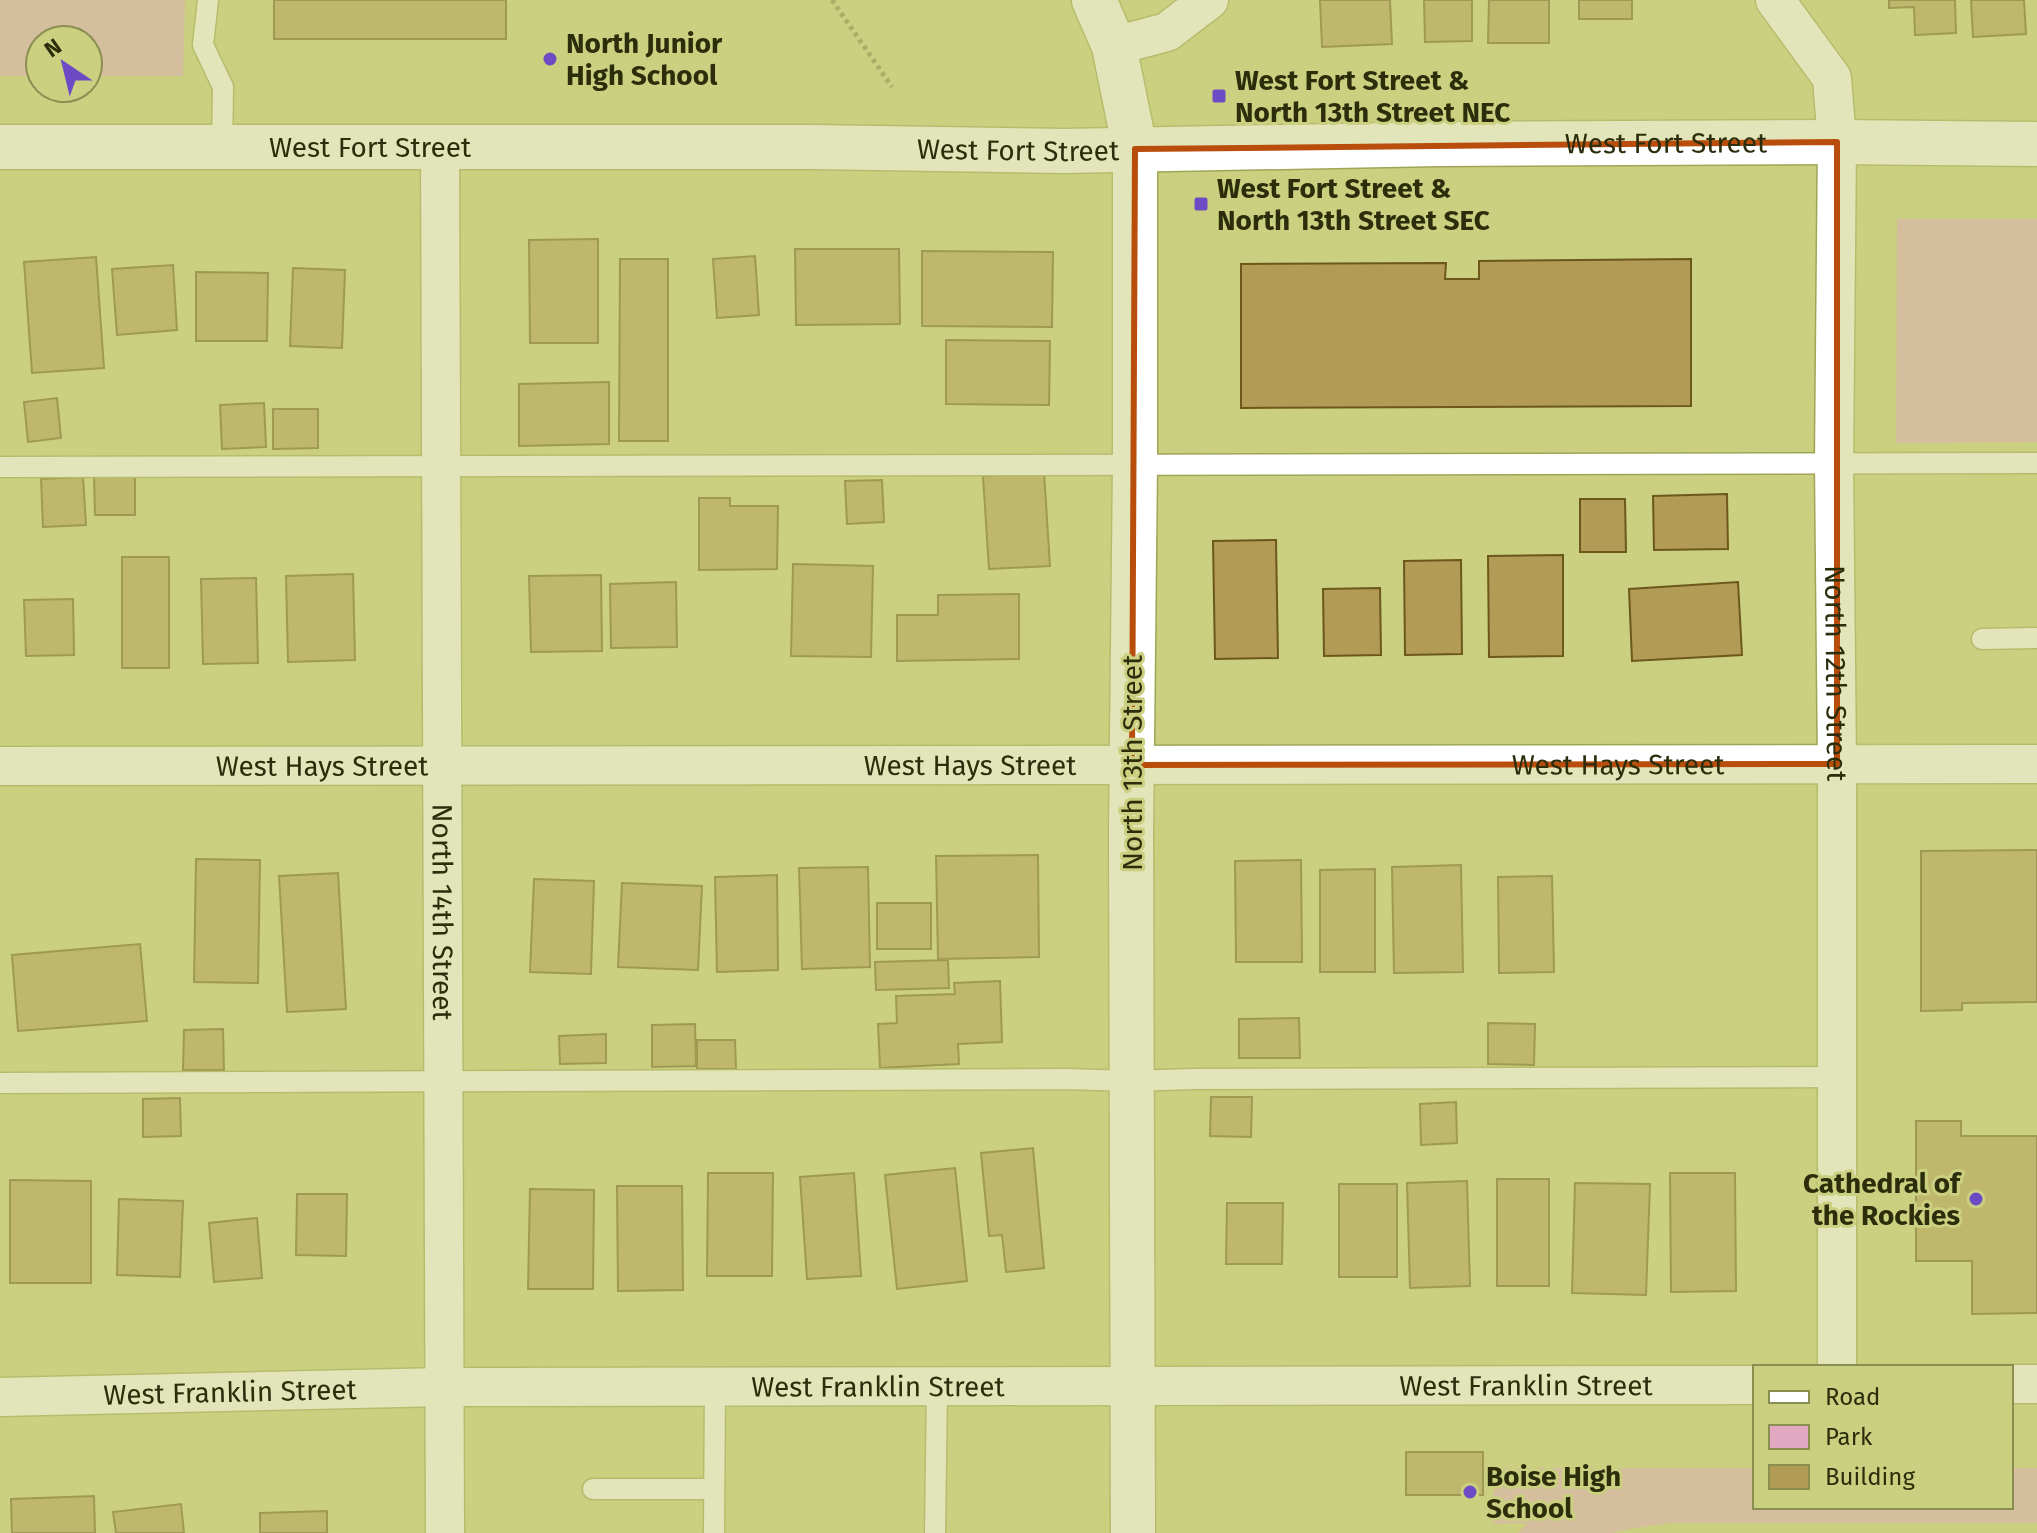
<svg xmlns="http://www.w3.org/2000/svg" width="2037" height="1533" font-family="'Fira Sans',sans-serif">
	<rect width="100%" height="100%" fill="#cad080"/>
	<!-- green -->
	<path fill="#e2a8c1" d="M0,0H185L183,76H88V40H40V76H0Z
		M1897,219H2037V442L1896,443Z
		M1494,1468H1755V1507H2011V1468H2037V1523H1671L1641,1527L1611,1533H1518L1528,1523L1493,1524Z"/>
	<!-- building -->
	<path fill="#b29b54" stroke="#6b581a" stroke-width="2" d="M274,0H506V39H274Z
		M1320,0H1390L1392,44L1322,47Z
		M1424,0H1472V41L1425,42Z
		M1489,0H1549V43H1488Z
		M1579,0H1632V19H1579Z
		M1889,0H1955L1956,33L1915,35L1914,7L1889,8Z
		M1971,0H2024L2026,34L1973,37Z
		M598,239V343H530L529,240Z
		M795,249H899L900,324L796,325Z
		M922,251L1053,252L1052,327L922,326Z
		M755,256L759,315L717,318L713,259Z
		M96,257L104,368L32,373L24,262Z
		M620,259H668V441H619Z
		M1691,259V406L1241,408V264L1446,263L1445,279H1479V261Z
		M173,265L177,330L117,335L112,269Z
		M293,268L345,270L342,348L290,346Z
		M196,272L268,273L267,341H196Z
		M946,340L1050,341L1049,405L946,404Z
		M609,382V444L519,446V384Z
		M57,398L61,438L28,442L24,402Z
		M264,403L266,447L222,449L220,405Z
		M273,409H318V448L273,449Z
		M1044,472L1050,566L989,569L983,476Z
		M94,475H135V515H95Z
		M83,477L86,525L43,527L41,479Z
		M882,480L884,522L847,524L845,481Z
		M1727,494L1728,549L1654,550L1653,496Z
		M699,498H730V506H778L777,569L699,570Z
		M1580,499H1625L1626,552H1580Z
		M1276,540L1278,658L1215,659L1213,541Z
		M1563,555V656L1489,657L1488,556Z
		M122,557H169V668H122Z
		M1461,560L1462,654L1405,655L1404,561Z
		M793,564L873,566L871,657L791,656Z
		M353,574L355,660L288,662L286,576Z
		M601,575L602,651L531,652L529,576Z
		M256,578L258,663L203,664L201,579Z
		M676,582L677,647L611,648L610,584Z
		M1738,582L1742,655L1632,661L1629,589Z
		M1380,588L1381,655L1324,656L1323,589Z
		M1019,594V659L897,661V615H938V595Z
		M73,599L74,655L26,656L24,600Z
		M2037,850V1002L1962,1003V1010L1921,1011V851Z
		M1038,855L1039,957L938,959L936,856Z
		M196,859L260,860L258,983L194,982Z
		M1301,860L1302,962H1236L1235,861Z
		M1461,865L1463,972L1394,973L1392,867Z
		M868,867L870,967L802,969L799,868Z
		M1375,869V972H1320V870Z
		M338,873L346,1009L287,1012L279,876Z
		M777,875L778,970L717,972L715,877Z
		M1552,876L1554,972L1499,973L1498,877Z
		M534,879L594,881L591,974L530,972Z
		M622,883L702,886L698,970L618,967Z
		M877,903H931V949H877Z
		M140,944L147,1021L18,1031L12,955Z
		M948,960L949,988L876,990L875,962Z
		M1000,981L1002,1042L958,1044L959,1064L880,1068L878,1024L897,1023L896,996L955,994L954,983Z
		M1299,1018L1300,1058H1239V1019Z
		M1488,1023L1535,1024L1534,1065L1488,1064Z
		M695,1024L696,1066L652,1067V1025Z
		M223,1029L224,1070H183L184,1030Z
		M606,1034V1063L560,1064L559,1036Z
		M697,1040H735L736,1069H697Z
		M1211,1097H1252L1251,1137L1210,1136Z
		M180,1098L181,1136L143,1137V1099Z
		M1456,1102L1457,1143L1421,1145L1420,1104Z
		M1916,1121H1961V1136H2037V1313L1972,1314V1261H1916Z
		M1033,1148L1044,1268L1006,1272L1002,1235L989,1236L981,1153Z
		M955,1168L967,1281L897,1289L885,1175Z
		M708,1173H773L772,1276H707Z
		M854,1173L861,1276L807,1279L800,1177Z
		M1670,1173H1735L1736,1291L1671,1292Z
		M1497,1179H1549V1286H1497Z
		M10,1180L91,1181V1283H10Z
		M1467,1181L1470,1286L1410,1288L1407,1183Z
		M1575,1183L1650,1184L1646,1295L1572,1293Z
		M1339,1184H1397V1277H1339Z
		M617,1186H682L683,1290L618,1291Z
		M530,1189L594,1190L593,1289H528Z
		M297,1194H347L346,1256L296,1255Z
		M119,1199L183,1201L180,1277L117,1275Z
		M1227,1203H1283L1282,1264H1226Z
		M257,1218L262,1278L214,1282L209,1223Z
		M1406,1452H1483V1495H1406Z
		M94,1496L95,1533H12L11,1499Z
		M181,1504L184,1533H116L113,1512Z
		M327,1511V1533H260V1513Z"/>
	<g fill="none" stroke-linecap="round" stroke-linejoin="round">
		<defs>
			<path id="lane" d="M208,0L203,45L223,87L222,148
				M0,467L2037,463
				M1982,639L2037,638
				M0,1083L1067,1079L1131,1081L1194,1079L1836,1077
				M593,1489H714
				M714,1533L715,1386
				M935,1533L937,1386"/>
			<g id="street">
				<path id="s1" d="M1775,0L1832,78L1837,142L1834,463L1837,764V1367"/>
				<path d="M1114,46L1167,32L1209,0"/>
				<path id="s2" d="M440,148L445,1533"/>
				<path id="s3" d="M0,766L2037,764"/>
				<path d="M2011,1384H2037"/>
				<path id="s4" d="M0,1397L444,1387L1755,1385"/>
			</g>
			<g id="secondary">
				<path d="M1094,0L1114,46L1135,149V464L1131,832L1133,1533"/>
				<path id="s5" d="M0,147H813L1065,151L1438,144L1837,142L2037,144"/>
			</g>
		</defs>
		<!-- lane casing -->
		<use href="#lane" stroke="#a0a556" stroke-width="23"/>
		<!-- street casing -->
		<use href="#street" stroke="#a0a556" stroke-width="41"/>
		<!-- secondary casing -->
		<use href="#secondary" stroke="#a0a556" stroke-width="47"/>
		<!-- path -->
		<path stroke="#83884c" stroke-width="5" stroke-dasharray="4 4" stroke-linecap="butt" d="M832,0L892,87"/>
		<!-- lane -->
		<use href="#lane" stroke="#fff" stroke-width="20"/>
		<!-- street -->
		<use href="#street" stroke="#fff" stroke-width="38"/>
		<!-- secondary -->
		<use href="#secondary" stroke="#fff" stroke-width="44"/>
	</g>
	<!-- marked area -->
	<path d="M0 0H2037V1533H0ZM1837,142V764L1132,765L1135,149Z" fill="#cad080" fill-opacity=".55" fill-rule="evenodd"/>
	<path fill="none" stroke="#b94e0c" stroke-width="6" stroke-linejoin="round" d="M1837,142V764L1132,765L1135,149Z"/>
	<!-- markers -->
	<g fill="#6d4bc4" stroke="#cad080" stroke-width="3">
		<circle cx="550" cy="59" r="8"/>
		<rect x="1211" y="88" width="16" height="16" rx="4"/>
		<rect x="1193" y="196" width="16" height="16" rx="4"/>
		<circle cx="1976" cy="1199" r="8"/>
		<circle cx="1470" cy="1492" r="8"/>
	</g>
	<g text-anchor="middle" stroke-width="6" stroke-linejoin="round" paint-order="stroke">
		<!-- poi labels -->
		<g font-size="28" font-weight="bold" fill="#2b2d0b" stroke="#cad080" text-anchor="start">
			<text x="566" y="53">North Junior<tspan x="566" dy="32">High School</tspan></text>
			<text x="1235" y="90">West Fort Street &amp;<tspan x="1235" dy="32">North 13th Street NEC</tspan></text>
			<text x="1217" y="198">West Fort Street &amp;<tspan x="1217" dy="32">North 13th Street SEC</tspan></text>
			<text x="1960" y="1193" text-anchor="end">Cathedral of<tspan x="1960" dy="32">the Rockies</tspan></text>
			<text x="1486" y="1486">Boise High<tspan x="1486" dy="32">School</tspan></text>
		</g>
		<!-- street labels -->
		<g font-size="28" fill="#2b2d0b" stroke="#cad080">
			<text dy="10" stroke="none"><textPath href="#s5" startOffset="1666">West Fort Street</textPath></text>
			<text dy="10" stroke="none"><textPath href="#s5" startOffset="370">West Fort Street</textPath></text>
			<text dy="10" stroke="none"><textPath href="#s5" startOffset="1018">West Fort Street</textPath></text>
			<text dy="10" stroke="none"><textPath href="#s1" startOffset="692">North 12th Street</textPath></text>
			<text transform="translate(1132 763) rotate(-90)" y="10">North 13th Street</text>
			<text dy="10" stroke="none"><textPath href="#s3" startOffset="1618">West Hays Street</textPath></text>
			<text dy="10" stroke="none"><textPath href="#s3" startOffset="970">West Hays Street</textPath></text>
			<text dy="10" stroke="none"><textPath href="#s3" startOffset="322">West Hays Street</textPath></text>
			<text dy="10" stroke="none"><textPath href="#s2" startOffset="764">North 14th Street</textPath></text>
			<text dy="10" stroke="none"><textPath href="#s4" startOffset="1526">West Franklin Street</textPath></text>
			<text dy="10" stroke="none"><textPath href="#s4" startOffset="878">West Franklin Street</textPath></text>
			<text dy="10" stroke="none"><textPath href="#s4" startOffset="230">West Franklin Street</textPath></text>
		</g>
	</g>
	<!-- legend -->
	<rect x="1753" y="1365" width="260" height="144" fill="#cad080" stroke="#8a8f51" stroke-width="2"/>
	<rect x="1769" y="1391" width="40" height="12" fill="#ffffff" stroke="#8a8f51" stroke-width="2"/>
	<text x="1825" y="1405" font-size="24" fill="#2b2d0b">Road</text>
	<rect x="1769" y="1425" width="40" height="24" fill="#e2a8c1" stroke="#8a8f51" stroke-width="2"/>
	<text x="1825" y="1445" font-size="24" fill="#2b2d0b">Park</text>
	<rect x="1769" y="1465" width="40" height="24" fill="#b29b54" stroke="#8a8f51" stroke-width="2"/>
	<text x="1825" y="1485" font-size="24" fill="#2b2d0b">Building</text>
	<!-- north arrow -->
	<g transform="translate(64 64) rotate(325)"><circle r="38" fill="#cad080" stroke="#8a8f51" stroke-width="2"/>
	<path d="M0-6L14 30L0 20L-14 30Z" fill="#6d4bc4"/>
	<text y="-12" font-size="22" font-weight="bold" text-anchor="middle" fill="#2b2d0b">N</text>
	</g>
</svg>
